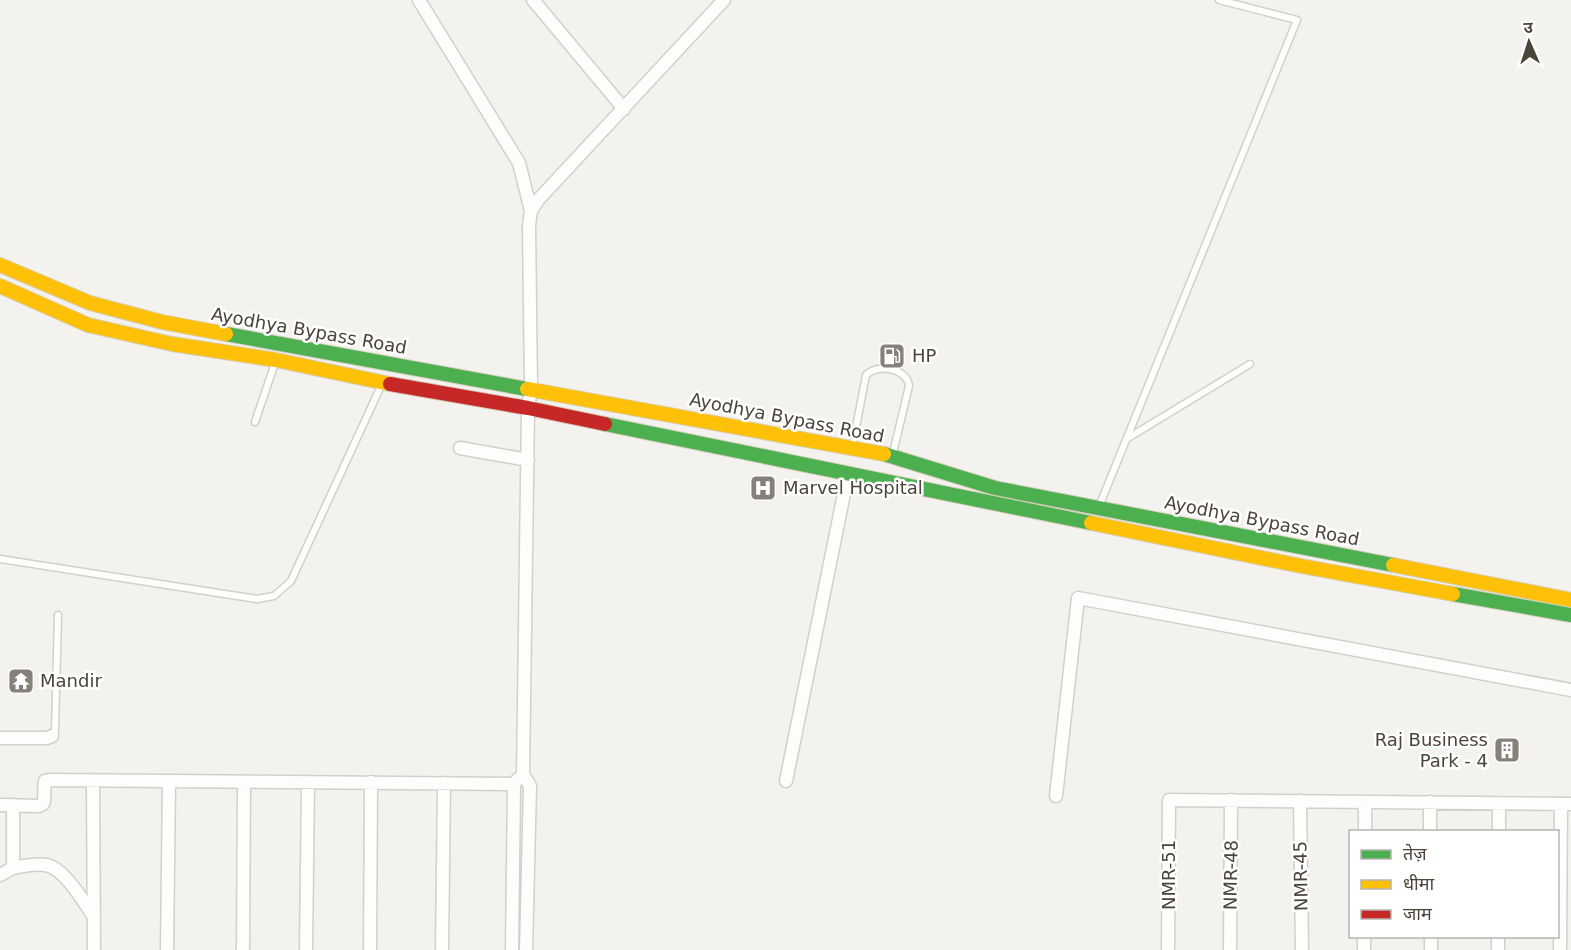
<svg xmlns="http://www.w3.org/2000/svg" width="1571" height="950" font-family="'DejaVu Sans','Noto Sans Devanagari',sans-serif">
	<rect width="100%" height="100%" fill="#f4f2ee"/>
	<g fill="none" stroke-linecap="round" stroke-linejoin="round">
		<defs>
			<path id="lane" d="M255,422L275,363
				M1128,438L1250,364
				M853,443L866,375C878,363 907,368 909,386L893,453
				M1100,504L1297,20L1219,0
				M0,559L257,599L274,596L291,581L381,386
				M52,736L55,731L58,615"/>
			<path id="street" d="M419,0L519,163L531,211L529,225L531,389L528,408L523,774L530,786L526,950
				M533,0L624,109
				M531,211L538,200L724,0
				M460,448L528,460
				M0,738H47L52,736
				M93,781L94,950
				M786,781L848,474
				M1056,796L1078,598L1571,690
				M1300,801L1302,950
				M1430,802V832
				M0,805L39,806L43,804C46,797 43,789 45,781L49,780L514,784
				M1365,832V802
				M1499,832V803
				M13,868C24,866 35,863 46,865C64,868 84,902 94,917
				M0,875L13,868V805
				M1431,936V950
				M167,950L169,781
				M243,950L244,782
				M306,950L308,782
				M370,950L371,782
				M442,950L444,783
				M512,950L514,784L518,779
				M1168,950L1169,800L1571,804
				M1230,950L1231,800
				M1364,950V936
				M1498,950V936
				M1560,950L1561,804"/>
			<path id="fast" d="M226,334L527,389
				M605,424L1091,523
				M884,454L995,488L1393,565
				M1453,594L1571,615"/>
			<path id="slow" d="M0,265L90,303L162,322L226,334
				M0,286L88,325L172,344L276,360L390,384
				M527,389L884,454
				M1091,523L1301,566L1453,594
				M1393,565L1571,600"/>
			<path id="jam" d="M390,384L528,408L605,424"/>
		</defs>
		<!-- lane casing -->
		<use href="#lane" stroke="#d2d0cb" stroke-width="9"/>
		<!-- street casing -->
		<use href="#street" stroke="#d2d0cb" stroke-width="15"/>
		<!-- fast casing -->
		<use href="#fast" stroke="#d6cebb" stroke-width="16"/>
		<!-- slow casing -->
		<use href="#slow" stroke="#d6cebb" stroke-width="16"/>
		<!-- jam casing -->
		<use href="#jam" stroke="#d6cebb" stroke-width="16"/>
		<!-- lane -->
		<use href="#lane" stroke="#fdfdfc" stroke-width="6"/>
		<!-- street -->
		<use href="#street" stroke="#fdfdfc" stroke-width="12"/>
		<!-- fast -->
		<use href="#fast" stroke="#4caf50" stroke-width="14"/>
		<!-- slow -->
		<use href="#slow" stroke="#ffc107" stroke-width="14"/>
		<!-- jam -->
		<use href="#jam" stroke="#c62828" stroke-width="14"/>
	</g>
	<!-- icons -->
	<defs>
		<symbol id="fuel-square" viewBox="-11 -11 22 22"><rect x="-9" y="-9" width="18" height="18" rx="4" fill="#868178" stroke="#fff"/><path d="M-5.5-6h7V0h2V4h1.3V-2.5L3-4.5l.8-.8L6-3V5H2.5V1h-1V6h-7ZM-4.2-4.7v3.2H.2V-4.7Z" fill="#fff"/></symbol>
		<symbol id="hospital-square" viewBox="-11 -11 22 22"><rect x="-9" y="-9" width="18" height="18" rx="4" fill="#868178" stroke="#fff"/><path d="M-5-5h3v3.5h4V-5h3V5h-3V1.5h-4V5h-3Z" fill="#fff"/></symbol>
		<symbol id="temple-square" viewBox="-11 -11 22 22"><rect x="-9" y="-9" width="18" height="18" rx="4" fill="#868178" stroke="#fff"/><path d="M0-6L5-2H3V0L6.5 2.5H4V6H1.5V3h-3V6H-4V2.5H-6.5L-3 0V-2H-5Z" fill="#fff"/></symbol>
		<symbol id="building-square" viewBox="-11 -11 22 22"><rect x="-9" y="-9" width="18" height="18" rx="4" fill="#868178" stroke="#fff"/><path d="M-4-6H4V6H1V3H-1V6H-4ZM-2.5-4.3h1.7v1.8h-1.7ZM.8-4.3h1.7v1.8H.8ZM-2.5-1h1.7V.8h-1.7ZM.8-1h1.7V.8H.8Z" fill="#fff"/></symbol>
	</defs>
	<g fill-rule="evenodd">
		<use href="#fuel-square" x="877" y="341" width="30" height="30"/>
		<use href="#hospital-square" x="748" y="473" width="30" height="30"/>
		<use href="#temple-square" x="6" y="666" width="30" height="30"/>
		<use href="#building-square" x="1492" y="735" width="30" height="30"/>
	</g>
	<g text-anchor="middle" stroke-width="5" stroke-linejoin="round" paint-order="stroke">
		<!-- street labels -->
		<g font-size="18" fill="#4b4439" stroke="#fff">
			<text transform="translate(309 331) rotate(10)" y="6">Ayodhya Bypass Road</text>
			<text transform="translate(787 418) rotate(11)" y="6">Ayodhya Bypass Road</text>
			<text transform="translate(1262 521) rotate(11)" y="6">Ayodhya Bypass Road</text>
			<text transform="translate(1169 875) rotate(-90)" y="6">NMR-51</text>
			<text transform="translate(1231 875) rotate(-89)" y="6">NMR-48</text>
			<text transform="translate(1301 876) rotate(-91)" y="6">NMR-45</text>
		</g>
		<!-- poi labels -->
		<g font-size="18" fill="#4b4439" stroke="#fff" text-anchor="start">
			<text x="912" y="362">HP</text>
			<text x="783" y="494">Marvel Hospital</text>
			<text x="40" y="687">Mandir</text>
			<text x="1488" y="746" text-anchor="end">Raj Business<tspan x="1488" dy="21">Park - 4</tspan></text>
		</g>
	</g>
	<!-- legend -->
	<rect x="1349" y="830" width="210" height="108" fill="#ffffff" stroke="#b7b4b0" stroke-width="1.5"/>
	<rect x="1361" y="850" width="30" height="9" fill="#4caf50" stroke="#b7b4b0" stroke-width="1.5"/>
	<text x="1403" y="860" font-size="18" fill="#4b4439">तेज़</text>
	<rect x="1361" y="880" width="30" height="9" fill="#ffc107" stroke="#b7b4b0" stroke-width="1.5"/>
	<text x="1403" y="890" font-size="18" fill="#4b4439">धीमा</text>
	<rect x="1361" y="910" width="30" height="9" fill="#c62828" stroke="#b7b4b0" stroke-width="1.5"/>
	<text x="1403" y="920" font-size="18" fill="#4b4439">जाम</text>
	<!-- north arrow -->
	<g transform="translate(1529 42) rotate(357)" stroke="#ffffff" stroke-width="4.5" paint-order="stroke">
	<path d="M0-4.5L10 22L0 15L-10 22Z" fill="#4b4439"/>
	<text y="-9" font-size="16" font-weight="bold" text-anchor="middle" fill="#4b4439">उ</text>
	</g>
</svg>
